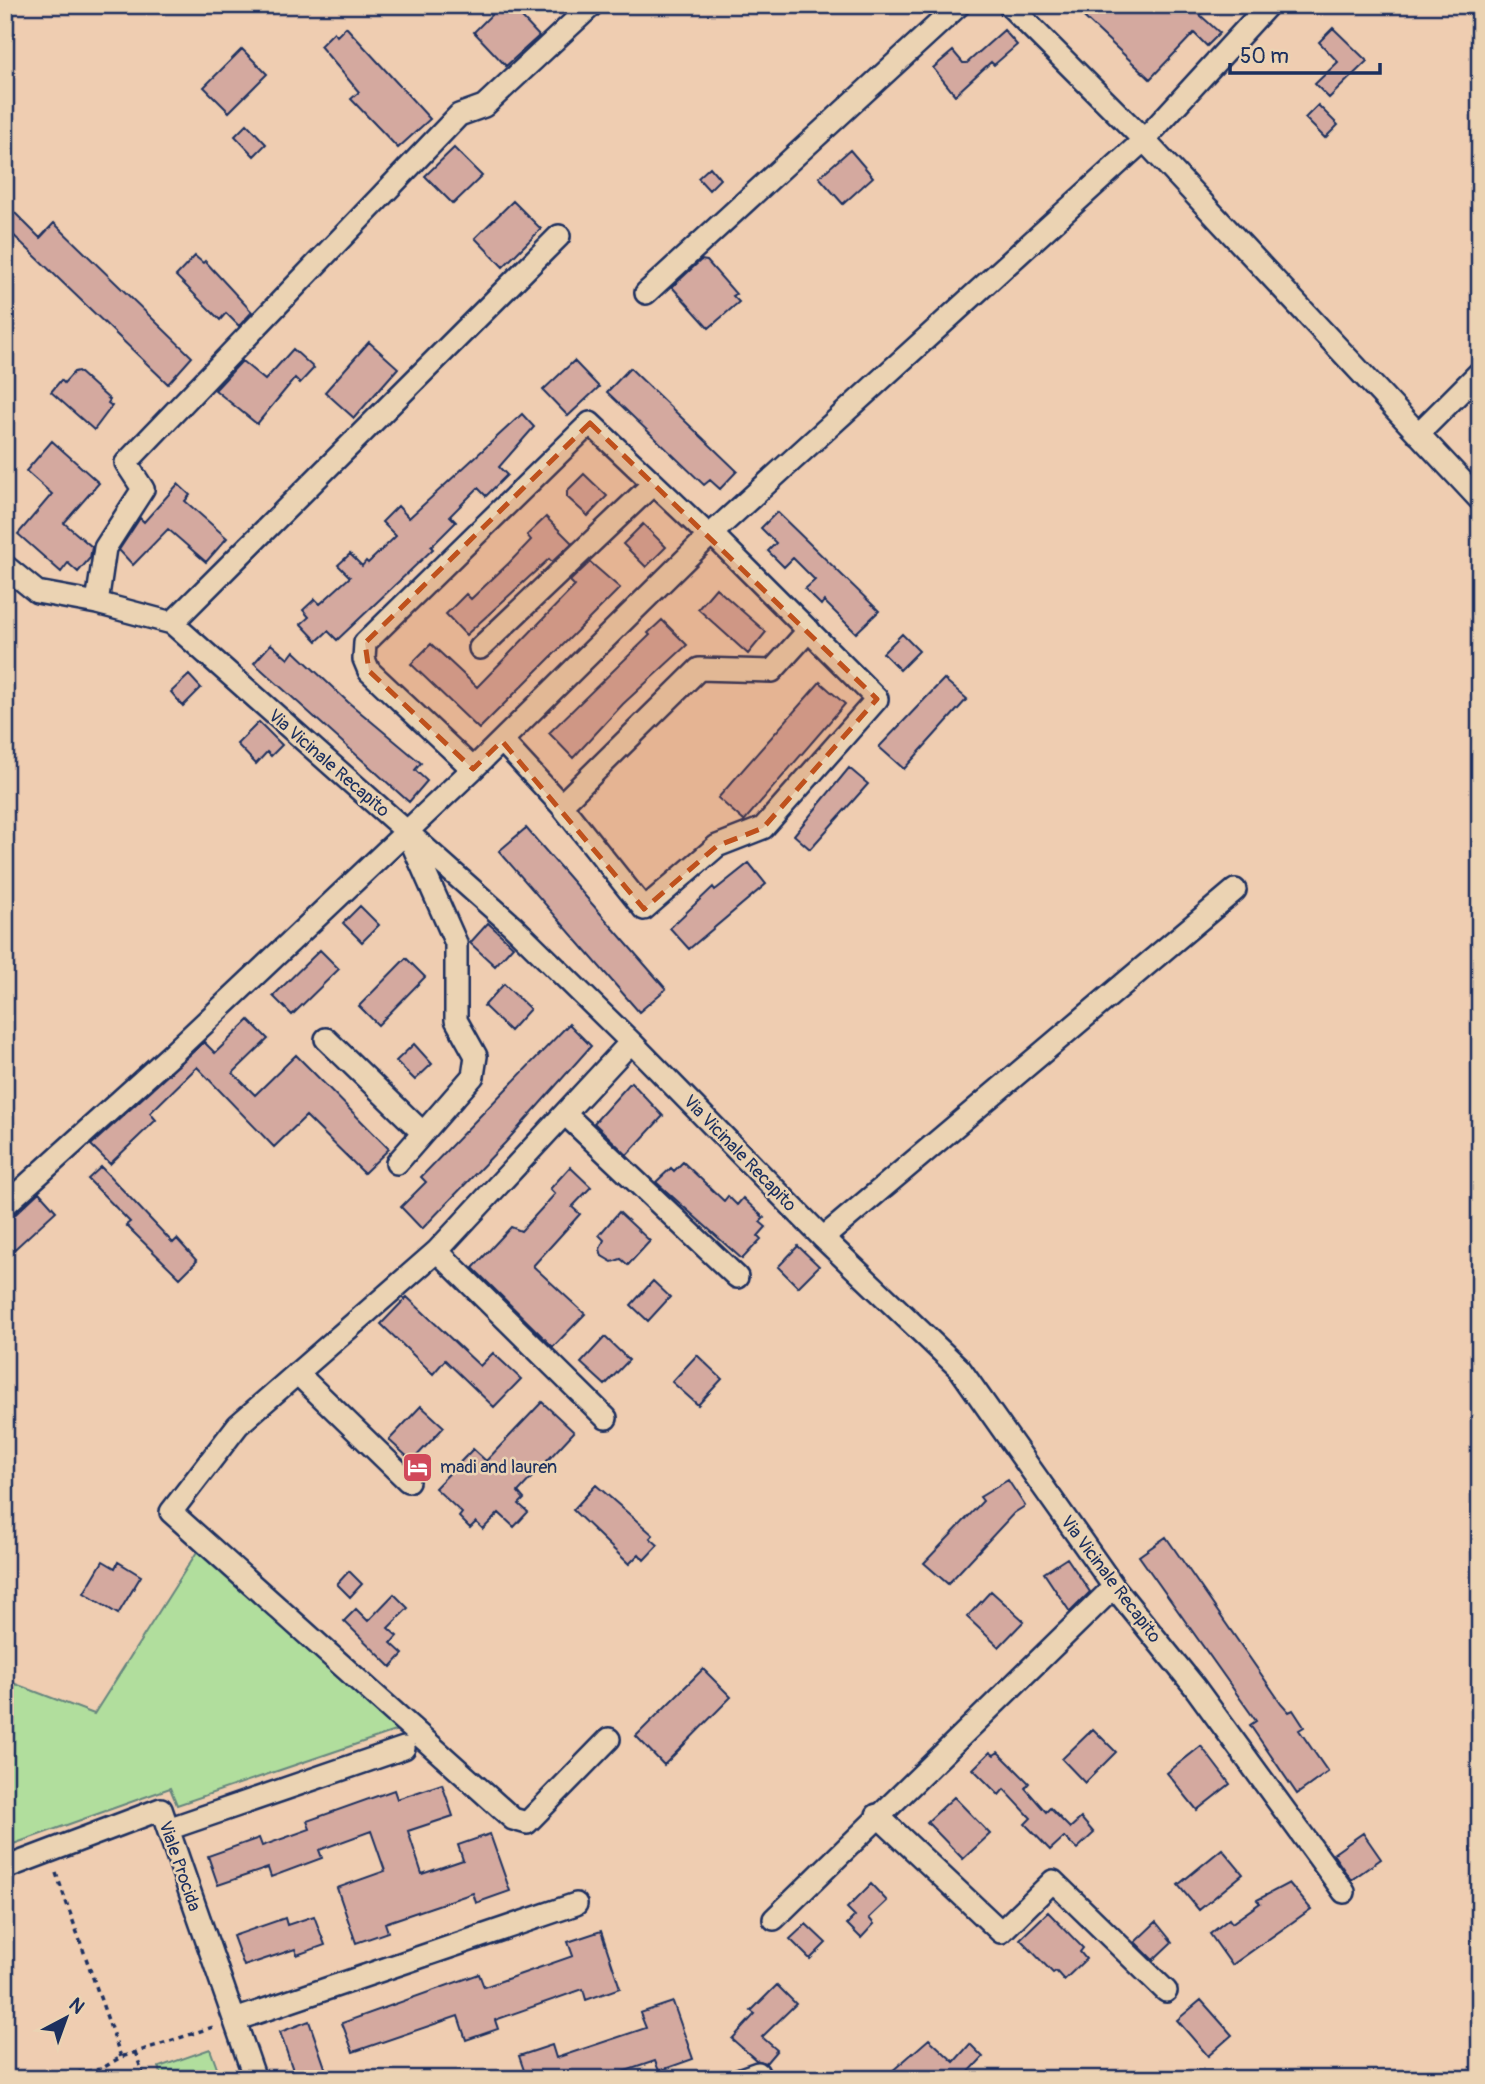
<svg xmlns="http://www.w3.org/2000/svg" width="1485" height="2084" font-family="Pangolin,sans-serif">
	<rect width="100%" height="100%" fill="#efcdb1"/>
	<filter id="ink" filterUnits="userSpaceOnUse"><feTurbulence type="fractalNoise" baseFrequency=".0143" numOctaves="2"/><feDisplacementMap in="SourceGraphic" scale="14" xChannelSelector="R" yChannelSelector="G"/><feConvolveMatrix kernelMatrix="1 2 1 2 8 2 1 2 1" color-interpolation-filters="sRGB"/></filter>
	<g filter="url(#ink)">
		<!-- green -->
		<path fill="#b1de9d" stroke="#66867e" stroke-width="2" d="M200,1547L398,1730L177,1805L170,1788L5,1847V1680L94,1714Z
			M210,2049L221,2079H163L159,2067Z"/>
		<!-- building -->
		<path fill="#d4a99f" stroke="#1b2f5e" stroke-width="2" d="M501,5H510L539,36L506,66L474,32Z
			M1071,5H1210L1200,15L1220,33L1207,46L1194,33L1150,79Z
			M346,27L430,119L398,148L351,99L359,92L320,46L334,32L337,36Z
			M1333,28L1367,61L1329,98L1315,84L1338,62L1319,42Z
			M1004,30L1017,45L994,65L991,62L955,95L933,68L953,51L963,63H967Z
			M242,49L267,74L229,112L204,87Z
			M1318,105L1338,125L1325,138L1305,118Z
			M247,124L266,144L254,156L235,136Z
			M454,148L482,176L453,204L425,176Z
			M850,150L873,177L843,204L819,177Z
			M710,167L720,179L709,190L698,178Z
			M513,201L541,229L503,267L475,238Z
			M5,203L40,238L54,223L192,357L168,384L5,227Z
			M195,256L203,263L205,261L252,312L239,326L226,313L220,320L176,276Z
			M701,260L707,261L736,294L733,296L739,302L709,328L672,287Z
			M369,342L398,368L354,418L325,392Z
			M293,349L314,368L300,383L295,378L257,424L215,390L242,361L265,380Z
			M574,361L599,387L568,416L543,390Z
			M630,368L737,471L720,489L710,480L704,485L607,392Z
			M78,371L110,400L108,403L112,406L94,430L51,392L61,380L64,383L74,372Z
			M522,414L534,427L499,467L507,475L486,496L478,488L450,516L456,522L431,547L433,549L337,640L328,631L317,641L301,624L309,617L303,610L315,599L320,604L350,577L338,565L350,554L362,566L366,561L368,563L396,536L382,522L398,506L409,518Z
			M52,441L99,483L64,523L92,547L90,558L78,572L68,563L61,572L18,534L52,494L26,471Z
			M584,474L607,496L588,516L567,497V491Z
			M178,484L190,495L185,501L227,538L206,562L168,529L133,565L119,550L140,518L144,522Z
			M777,512L879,611L856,633L824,601L821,605L805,589L815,580L793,558L784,567L768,551L776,543L761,528Z
			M546,517L572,543L552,562L549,559L466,635L446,614L466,594L471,599L509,563L531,540L527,535Z
			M643,524L666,547L646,567L623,544Z
			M590,562L620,588L479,729L411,664L431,644L477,687L575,586L570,581Z
			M716,588L766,632L748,654L698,609Z
			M662,620L687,645L623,704L573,758L549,733L650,635L648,633Z
			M902,634L919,651L900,670L883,653Z
			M271,644L288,659L294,651L348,702L421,763L415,770L427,781L409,802L254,663Z
			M189,675L201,688L183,706L171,692Z
			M944,679L967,699L904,769L879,747Z
			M820,682L845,704L744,821L718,798Z
			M259,722L282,745L271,756L267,752L256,764L237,744Z
			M849,768L868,784L810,849L794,835Z
			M526,828L666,989L639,1012L499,851Z
			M749,863L766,884L689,949L670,928L713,887L715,890Z
			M360,906L379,925L362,942L343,923Z
			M488,923L513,946L495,966L470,943Z
			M320,950L339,969L292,1015L273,996Z
			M406,958L425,977L378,1025L359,1006Z
			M504,984L530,1009L510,1031L484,1006Z
			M249,1020L268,1039L233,1073L255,1095L296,1055L389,1149L364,1173L306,1116L274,1147L197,1067L150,1113L156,1120L110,1164L91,1145L204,1042L215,1053Z
			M569,1024L591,1046L505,1143L422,1229L401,1207L426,1182L421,1177Z
			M414,1044L432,1064L415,1080L396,1061Z
			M631,1082L663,1116L627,1155L594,1123Z
			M683,1162L724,1201L728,1196L737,1205L743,1198L764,1218L760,1222L766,1227L758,1236L761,1239L742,1259L656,1182L671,1168L674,1171Z
			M101,1167L173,1243L177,1239L197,1261L180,1278L126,1225L130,1222L88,1179Z
			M570,1167L591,1187L572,1207L580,1214L533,1266L585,1314L553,1347L473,1268L511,1227L521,1231L555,1194L550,1189Z
			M39,1192L56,1211L5,1258V1224Z
			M619,1212L650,1241L628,1265L621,1259L612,1262L602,1256L600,1249L604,1240L599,1235Z
			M798,1246L819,1266L798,1287L778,1267Z
			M653,1281L670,1297L648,1321L631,1305Z
			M407,1297L480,1366L493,1353L521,1379L494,1407L445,1360L433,1374L381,1324Z
			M605,1337L629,1360L605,1385L581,1363Z
			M697,1355L722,1379L698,1405L672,1382Z
			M542,1402L574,1432L518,1492L524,1499L519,1504L528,1512L514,1527L499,1513L483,1529L476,1522L470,1528L459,1517L462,1513L435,1488L473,1449L486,1461Z
			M421,1406L444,1427L412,1461L389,1440Z
			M1008,1480L1025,1506L1014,1513L948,1584L924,1563L983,1501L980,1497Z
			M596,1485L653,1535L650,1538L658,1545L644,1560L639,1554L629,1564L573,1510Z
			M1166,1537L1281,1703L1289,1712L1293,1710L1304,1727L1299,1730L1328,1772L1297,1794L1250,1725L1256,1721L1139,1556Z
			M1067,1558L1090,1592L1070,1612L1044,1573Z
			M103,1561L115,1568L118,1562L141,1576L118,1614L84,1593Z
			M349,1571L362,1584L350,1597L337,1584Z
			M991,1591L1024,1621L999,1647L967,1617Z
			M394,1594L408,1608L388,1628L397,1636L391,1643L403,1654L391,1667L344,1621L356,1609L368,1621Z
			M703,1669L731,1697L664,1765L636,1736Z
			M1093,1729L1116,1752L1085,1783L1062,1759Z
			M1201,1746L1230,1784L1197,1810L1167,1773Z
			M990,1752L994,1755L998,1752L1029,1783L1025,1788L1046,1812L1050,1808L1070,1828L1081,1818L1094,1833L1077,1849L1064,1837L1050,1850L1025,1824L1031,1818L1004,1789L999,1795L973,1769Z
			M442,1784L453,1816L408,1831L422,1874L463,1860L458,1845L490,1834L510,1891L476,1903L473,1893L385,1923L388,1932L356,1943L337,1888L385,1871L371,1831L319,1850L322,1858L271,1877L268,1868L218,1885L208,1856L259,1838L262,1846L310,1829L307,1821L394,1790L397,1799Z
			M954,1797L990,1834L963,1859L927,1822Z
			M1363,1833L1381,1859L1351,1880L1333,1854Z
			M1222,1849L1243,1874L1199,1910L1178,1885Z
			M1289,1883L1311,1909L1232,1965L1210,1934L1229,1919L1232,1923L1260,1903L1257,1900Z
			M871,1884L887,1901L869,1918L874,1924L861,1938L847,1924L855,1916L847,1908Z
			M1048,1912L1083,1948L1080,1952L1086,1959L1064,1980L1056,1971L1053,1973L1020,1939Z
			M314,1916L325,1945L297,1955L295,1949L244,1966L233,1936L285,1918L287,1925Z
			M1156,1922L1172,1942L1153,1960L1135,1942Z
			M806,1924L826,1943L810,1959L790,1939Z
			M601,1931L620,1988L586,2000L583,1989L495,2020L498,2029L466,2040L458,2016L353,2052L342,2023L479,1974L484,1987L573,1956L568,1942Z
			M777,1985L796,2004L762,2037L777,2050L766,2063L756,2060L732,2039L755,2014L751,2011Z
			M1201,2000L1232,2035L1208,2056L1177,2020Z
			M673,2002L693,2059L659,2071L655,2061L602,2079H527L519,2056L552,2045L556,2058L646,2028L640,2013Z
			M309,2021L329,2079H296L280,2032Z
			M929,2039L954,2062L970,2044L983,2057L966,2075L970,2079H883Z"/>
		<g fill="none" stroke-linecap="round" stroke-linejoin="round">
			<defs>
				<path id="minor" d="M1009,5L1144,140L1480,500
					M646,293L959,5
					M1418,434L1480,372
					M5,566L37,592L97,603L172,623L513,926L631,1042L823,1238L960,1369L1114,1587L1194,1686L1344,1892
					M97,603L105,548L143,489L126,463L459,115L484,106L592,5
					M172,623L559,236
					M480,648L653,484
					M502,741L561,805L644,909L717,846L763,828L877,699L712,534
					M473,769L369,671L364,659L365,643L590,423L709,536
					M561,805L699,669L772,671L809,630
					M326,1039L423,1133
					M565,1114L737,1277
					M397,1163L473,1076L476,1056L456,1020V943L410,839
					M5,1205L173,1053L473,769L709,536L1144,140L1268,5
					M823,1238L1235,890
					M437,1251L606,1418
					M297,1373L408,1481
					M609,1739L527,1823L513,1819L171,1512L238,1425L437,1251L631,1042
					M877,1815L1001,1932L1053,1881L1166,1991
					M168,1829L404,1748
					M5,1868L161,1809L255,2079
					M774,1919L1114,1587
					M235,2020L576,1904
					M741,2079L758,2073"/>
			</defs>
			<!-- minor casing -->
			<use href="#minor" stroke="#1b2f5e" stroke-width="26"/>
			<!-- path -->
			<path stroke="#1b2f5e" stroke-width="3.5" stroke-dasharray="5 5" stroke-linecap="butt" d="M56,1873L121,2057
				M135,2052L145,2079
				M68,2079L80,2072L101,2069L121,2057L216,2026"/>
			<!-- minor -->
			<use href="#minor" stroke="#ebd3b3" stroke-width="21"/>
		</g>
	</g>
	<!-- marked area -->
	<path fill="#bf511c" fill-opacity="0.2" stroke="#bf511c" stroke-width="5" stroke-dasharray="14 9" stroke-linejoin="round" d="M590,423L877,699L763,828L717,846L644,909L502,741L473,769L369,671L365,643Z"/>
	<!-- icons -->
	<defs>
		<symbol id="hotel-square" viewBox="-11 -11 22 22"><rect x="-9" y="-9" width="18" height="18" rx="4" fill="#d1495b" stroke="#ebd3b3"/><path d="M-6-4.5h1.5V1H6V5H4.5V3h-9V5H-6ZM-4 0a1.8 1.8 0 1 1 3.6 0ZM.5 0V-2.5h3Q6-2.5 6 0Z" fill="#fff"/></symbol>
	</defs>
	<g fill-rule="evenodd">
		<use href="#hotel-square" x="400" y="1450" width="35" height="35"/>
	</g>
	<g text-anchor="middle" stroke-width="5" stroke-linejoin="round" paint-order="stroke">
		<!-- street labels -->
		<g font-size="18" fill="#1b2f5e" stroke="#ebd3b3">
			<text transform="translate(329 763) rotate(41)" y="6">Via Vicinale Recapito</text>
			<text transform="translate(740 1153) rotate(46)" y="6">Via Vicinale Recapito</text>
			<text transform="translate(1111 1579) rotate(53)" y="6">Via Vicinale Recapito</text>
			<text transform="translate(180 1866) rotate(71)" y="6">Viale Procida</text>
		</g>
		<!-- poi labels -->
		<g font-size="18" fill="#1b2f5e" stroke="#ebd3b3" text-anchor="start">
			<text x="440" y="1473">madi and lauren</text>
		</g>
	</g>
	<!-- margin -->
	<rect width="1485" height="2084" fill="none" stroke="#ebd3b3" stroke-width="28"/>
	<rect x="14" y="14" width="1457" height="2056" fill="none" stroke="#1b2f5e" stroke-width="2.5" filter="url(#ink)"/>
	<!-- north arrow -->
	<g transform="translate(66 2018) rotate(41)" stroke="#ebd3b3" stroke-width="5" paint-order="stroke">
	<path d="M0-5L12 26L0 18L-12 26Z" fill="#1b2f5e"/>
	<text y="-10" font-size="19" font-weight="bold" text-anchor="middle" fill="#1b2f5e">N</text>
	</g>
	<!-- scale -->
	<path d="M1230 63v10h150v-10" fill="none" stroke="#1b2f5e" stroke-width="3.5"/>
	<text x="1240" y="63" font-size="21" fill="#1b2f5e" stroke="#ebd3b3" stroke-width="5" paint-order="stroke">50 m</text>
</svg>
